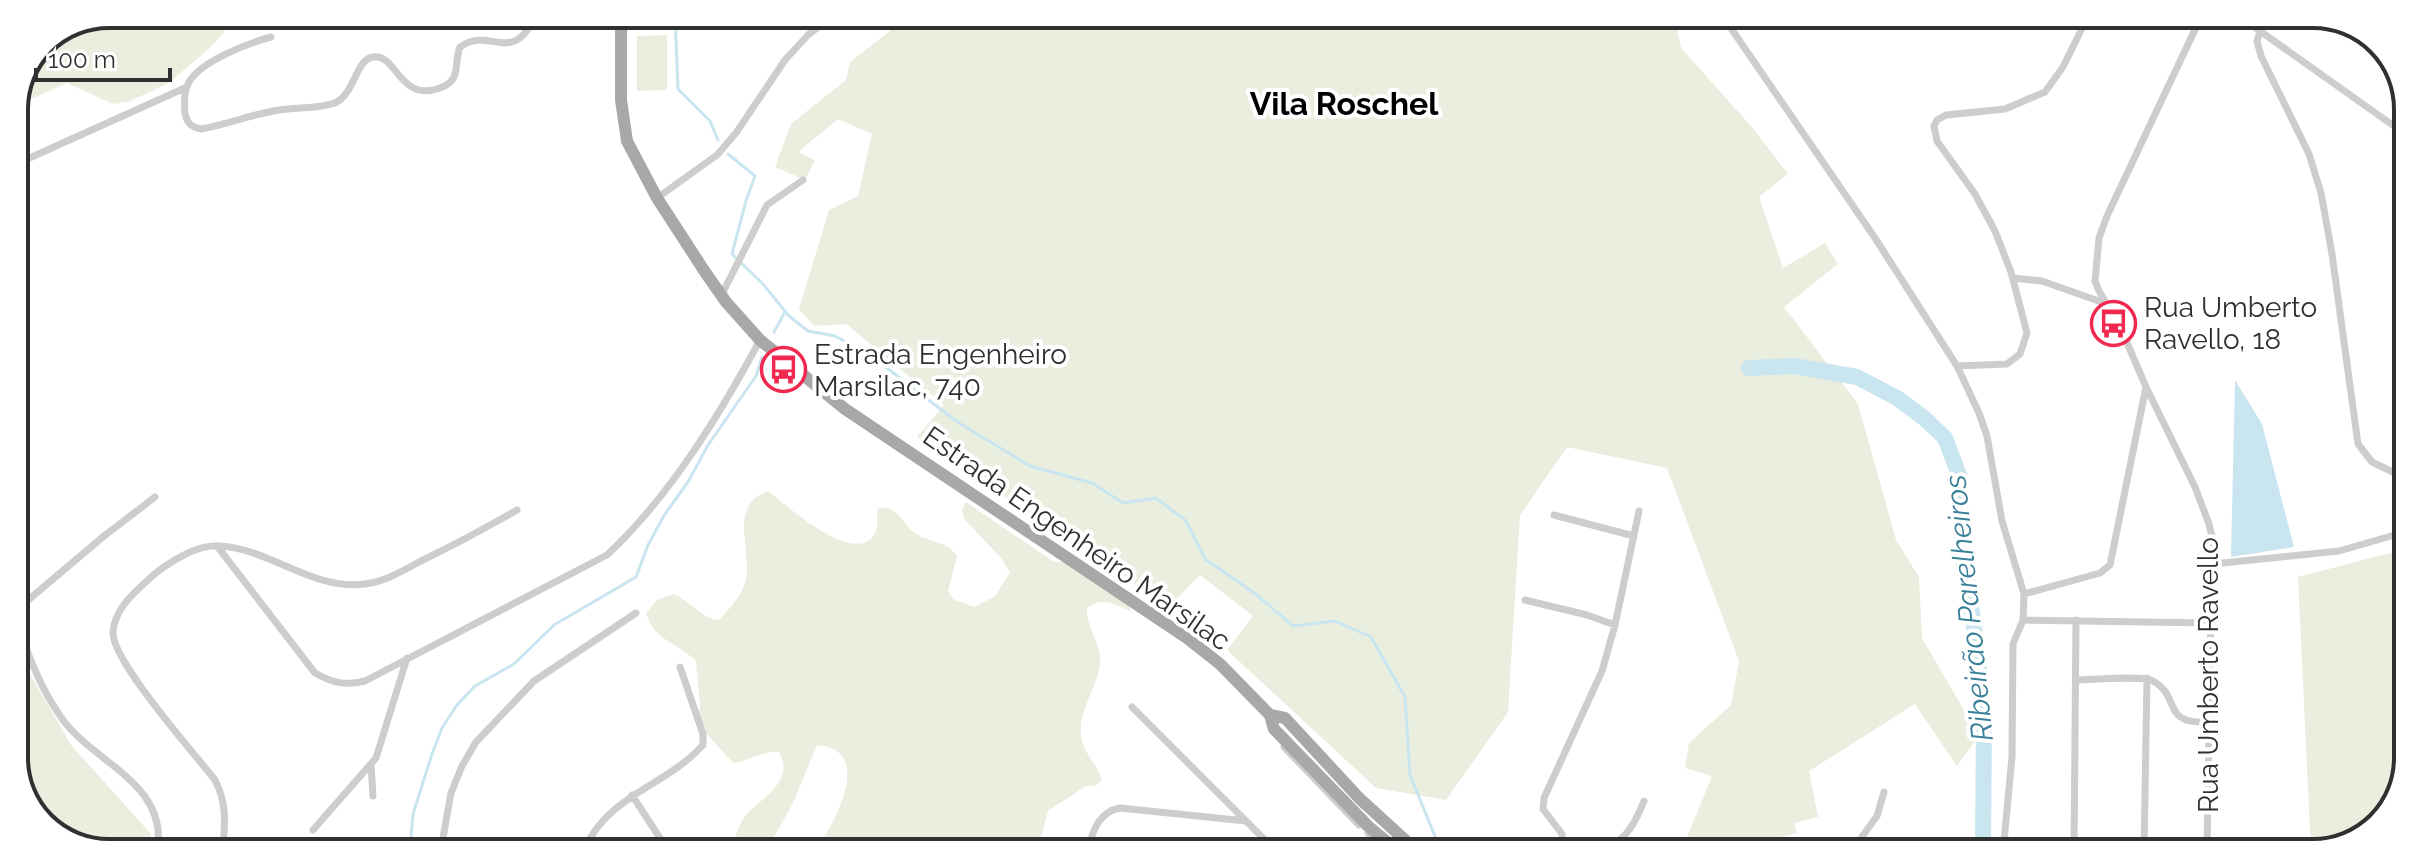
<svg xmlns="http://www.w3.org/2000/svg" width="2422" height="867" font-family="Raleway,sans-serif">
	<rect width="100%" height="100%" fill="#fff"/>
	<!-- green -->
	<path fill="#e9eede" d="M109,14H239L214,44L169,83L128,102L113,104L67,83L14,107L42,42Z
		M909,16L1675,17L1681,48L1751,126L1788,174L1759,197L1783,268L1825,243L1838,264L1784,307L1858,404L1896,540L1919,577L1922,638L1979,736L1957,766L1915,704L1809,771L1818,817L1794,823L1797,833L1754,845V852H1681L1712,776L1685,768L1689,743L1731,705L1739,661L1667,468L1567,447L1520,515L1508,712L1446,800L1376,788L1227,650L1253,616L1200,575L1169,607L917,437L944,405L846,324L814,326L799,309L829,210L858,196L872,134L838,119L798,152L815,160L805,180L775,167L791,124L846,80L850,62Z
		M667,35V90L637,91V36Z
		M768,491C786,505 857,569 875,533C879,526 876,516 878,508C899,504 902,526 918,535C932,543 947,541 957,556L948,591L953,599L974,607L995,596L1010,573L1001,558L964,519L962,510L966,502L1054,562C1070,560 1080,570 1090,581L1101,579L1128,603L1131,611C1115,605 1103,596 1087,608C1086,625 1098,639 1100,656C1102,685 1075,710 1082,741C1086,756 1098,766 1102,780L1095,786H1086L1048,811L1038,850H952L933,840L914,841L901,850H816C834,824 876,749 817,745L793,803L770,844L765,850H732C734,838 739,823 747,814C764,796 795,781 779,752C764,750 748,761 733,763L698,724L700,705L696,661C678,643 654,641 646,613L657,600L674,594C691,602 701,618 719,620C729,609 740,598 745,583C754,553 726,506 768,491Z
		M2405,549L2403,788L2370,834L2311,853L2298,577Z
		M14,646L71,745L151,834L147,848H79L34,816L14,765Z"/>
	<!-- water -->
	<path fill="#c9e5ef" d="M2235,380L2262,424L2294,547L2231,557Z"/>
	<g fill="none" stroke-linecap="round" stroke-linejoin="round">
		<!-- stream -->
		<path stroke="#c9e5ef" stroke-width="3" d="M675,15L678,89L710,121L718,140
			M728,154L755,176L746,201L732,254L762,283L789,316L808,331L835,336L871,356L959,423L1030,466L1092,483L1123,503L1156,498L1186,521L1205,559L1257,595L1293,626L1335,621L1371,637L1405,697L1410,775L1441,851
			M774,332L785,312
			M410,849L413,814L432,754L442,728L457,705L475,686L514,664L554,625L636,577L648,545L665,514L688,482L708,445L756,376L762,357"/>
		<!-- river -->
		<path stroke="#c9e5ef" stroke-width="16" d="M1749,368L1794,366L1857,377L1897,398L1924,418L1945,438L1959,475L1963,566L1968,583L1979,665L1977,684L1984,714L1983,852"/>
		<!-- street -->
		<path stroke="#cdcdcd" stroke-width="7" d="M1724,18L1875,238L1957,366L1979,413L1987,436L2002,521L2024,594L2023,620L2013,644L2012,757L2003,852
			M2200,19L2107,216L2099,238L2095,281L2099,291L2119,324L2146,387L2195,487L2209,524L2214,546L2211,597L2207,853
			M2243,19L2408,136
			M2260,31L2257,41L2261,56L2309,154L2321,193L2332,254L2358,444L2372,462L2405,478
			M271,37C249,43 201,61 189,82C184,91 184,103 185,113C187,123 191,127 201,129C228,124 253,114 279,110C297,107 318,109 335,103C355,94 355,60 373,57C397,53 399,103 440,88C446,86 451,83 454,77C458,67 456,56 460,47C491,25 511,68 536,15
			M14,165L187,87
			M657,198L717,155L736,133L785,60L808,35L832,16
			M2013,278L2042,281L2107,304
			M721,296L767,205L803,180
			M1957,366L2007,364L2020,354L2027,333L2011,272L1995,231L1975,194L1937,141L1934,126L1937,120L1946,115L2005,109L2045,92L2063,67L2087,18
			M1554,515L1634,536
			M217,546L315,673C333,683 345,686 365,681L607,555C670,496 719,416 760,340
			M2213,564L2339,551L2405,532
			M2024,594L2100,573L2110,565L2146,387
			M1525,600L1587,615L1615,625
			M14,612C26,650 39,687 63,720C96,764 166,783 158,848
			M14,612L104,536L155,497
			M2023,620L2210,623
			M2076,680C2091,680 2142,675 2153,681C2182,697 2160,725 2210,722
			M1132,707L1276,851
			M1284,747L1359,825
			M371,765L373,796
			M632,795L667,849
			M313,830L376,758L407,658
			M1368,833L1387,851
			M1565,846C1611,851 1625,848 1644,801
			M223,848C225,823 227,803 215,780C195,754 111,660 113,632C115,608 134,593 150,578C167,563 197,544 220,546C271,549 313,591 365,584C385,582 404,570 421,561C454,545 486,528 517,510
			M441,849L451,793L462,766L476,742L534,681L636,613
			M584,849C612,792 665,787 703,745V734L680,667
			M1087,850C1093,832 1098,812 1120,808L1246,821
			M1564,851L1562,834L1543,809L1544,798L1602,671L1615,625L1639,511
			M1851,852L1877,816L1884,792
			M2074,852L2076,620
			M2144,853L2147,678"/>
		<!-- primary -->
		<path stroke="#a8a8a8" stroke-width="12" d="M621,15V100L627,141L657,198L705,272L726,302L760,340L845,409L1187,638L1220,664L1270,715L1274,729L1368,826L1398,851
			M1270,715L1285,718L1359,798L1417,851"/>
	</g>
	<!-- icons -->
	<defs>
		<symbol id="bus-ring" viewBox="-11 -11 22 22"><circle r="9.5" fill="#fff" stroke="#f12950" stroke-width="1.5"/><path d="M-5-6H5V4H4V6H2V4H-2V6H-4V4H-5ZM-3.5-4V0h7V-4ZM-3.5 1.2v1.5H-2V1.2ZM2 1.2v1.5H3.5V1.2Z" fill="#f12950"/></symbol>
	</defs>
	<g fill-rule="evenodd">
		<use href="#bus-ring" x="2088" y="298" width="51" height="51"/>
		<use href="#bus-ring" x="758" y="344" width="51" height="51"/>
	</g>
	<g text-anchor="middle" stroke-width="8" stroke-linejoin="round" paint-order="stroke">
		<!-- poi labels -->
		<g font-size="28" fill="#303030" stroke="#fff" text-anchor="start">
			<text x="2144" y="317">Rua Umberto<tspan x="2144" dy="32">Ravello, 18</tspan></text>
			<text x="814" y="364">Estrada Engenheiro<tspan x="814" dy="32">Marsilac, 740</tspan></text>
		</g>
		<!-- street labels -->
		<g font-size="28" fill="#303030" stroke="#fff">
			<text transform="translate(1077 538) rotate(35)" y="10">Estrada Engenheiro Marsilac</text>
			<text transform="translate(2208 675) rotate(-90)" y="10">Rua Umberto Ravello</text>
		</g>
		<!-- water labels -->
		<g font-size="30" font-style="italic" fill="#387f99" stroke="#fff">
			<text transform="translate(1969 608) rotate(-96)" y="10">Ribeirão Parelheiros</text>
		</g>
		<!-- quarter labels -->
		<g font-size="32" font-weight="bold" fill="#000" stroke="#fff">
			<text x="1344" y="115">Vila Roschel</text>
		</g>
	</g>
	<!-- crop -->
	<path d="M0 0H2422V867H0ZM109 28H2313A81 81 0 0 1 2394 109V758A81 81 0 0 1 2313 839H109A81 81 0 0 1 28 758V109A81 81 0 0 1 109 28Z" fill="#fff" fill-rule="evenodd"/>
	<path fill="none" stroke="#303030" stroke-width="4" d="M109 28H2313A81 81 0 0 1 2394 109V758A81 81 0 0 1 2313 839H109A81 81 0 0 1 28 758V109A81 81 0 0 1 109 28Z"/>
	<!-- scale -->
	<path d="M36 68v12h134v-12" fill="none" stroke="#303030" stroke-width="4"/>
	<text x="48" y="68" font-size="24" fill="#303030" stroke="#ffffff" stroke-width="6" paint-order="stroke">100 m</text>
</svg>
